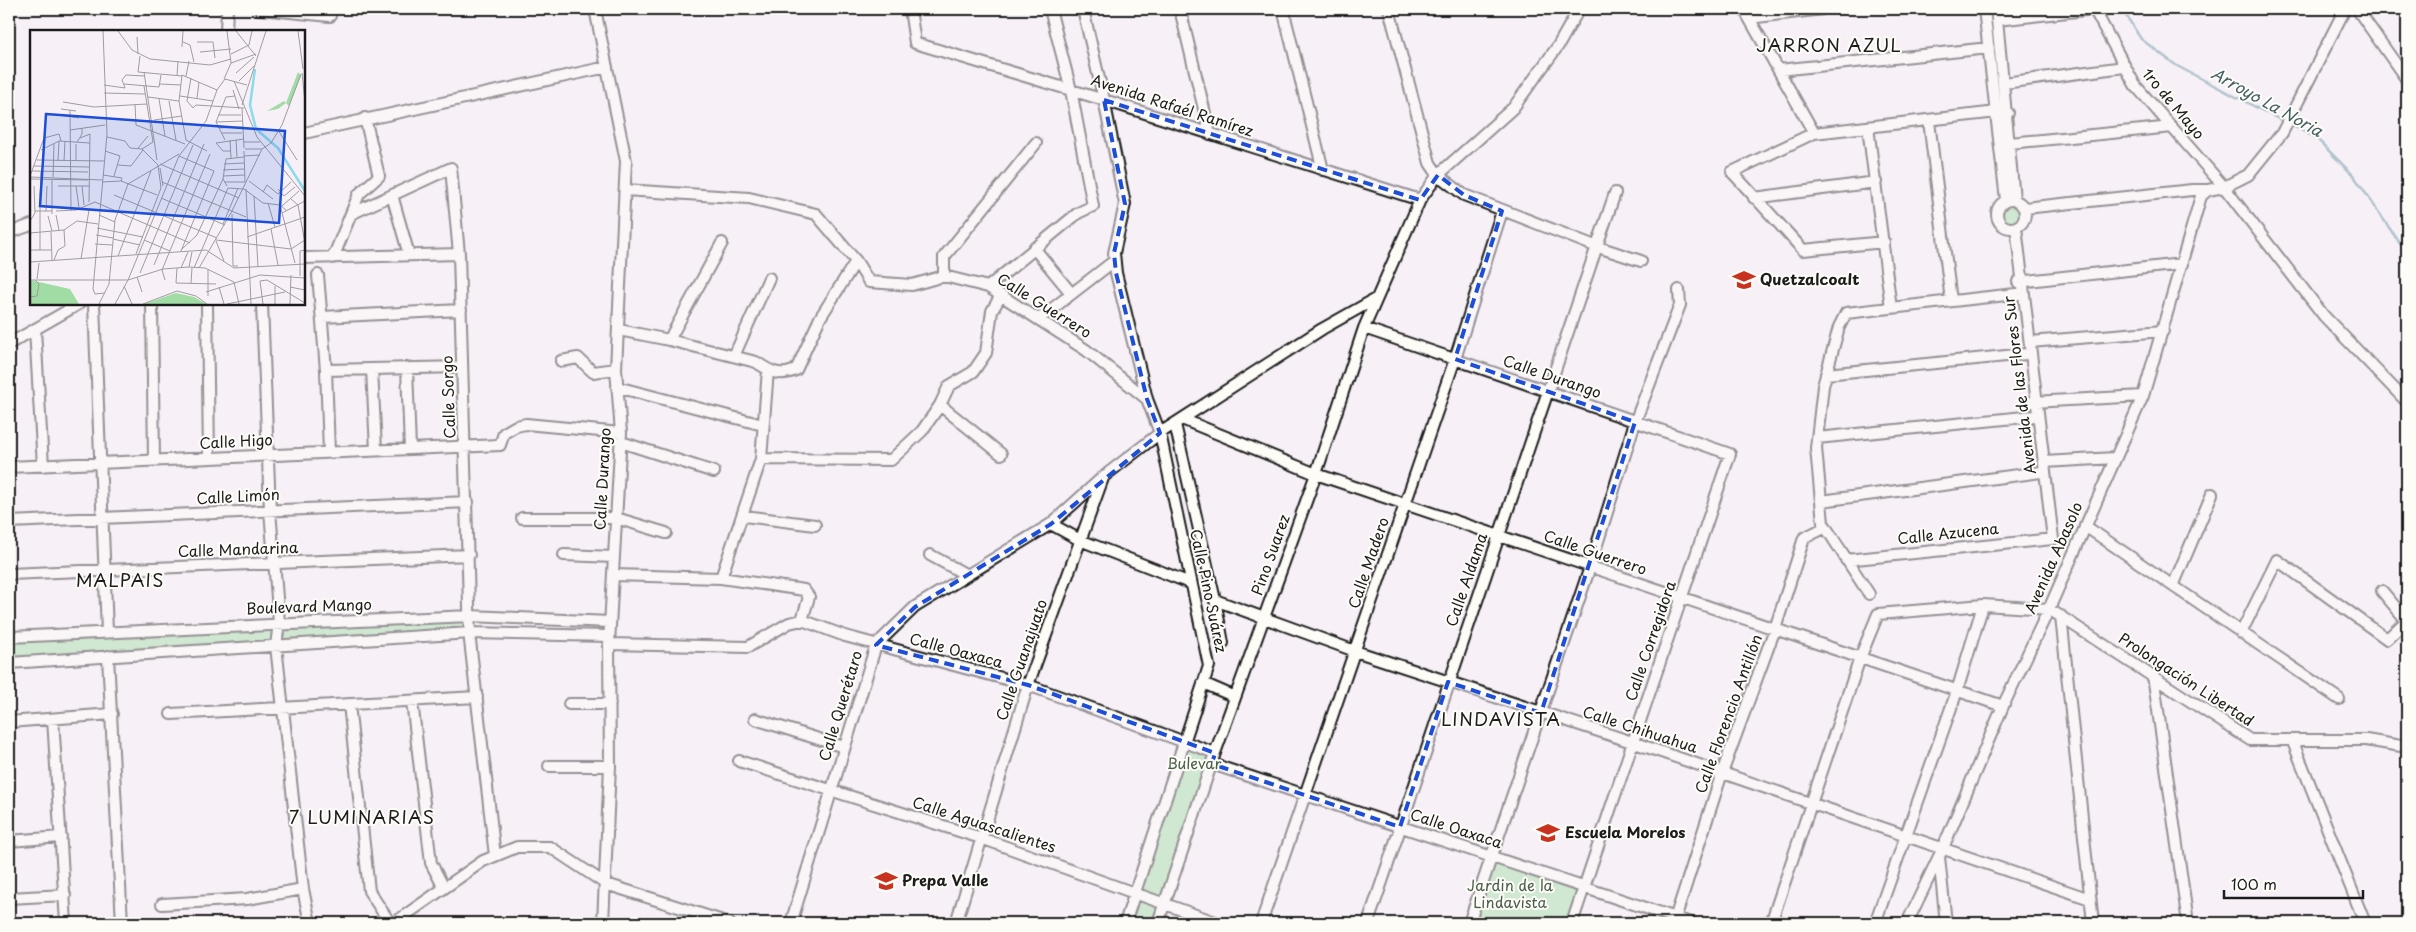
<svg xmlns="http://www.w3.org/2000/svg" width="2416" height="932" font-family="'Playpen Sans',sans-serif">
	<rect width="100%" height="100%" fill="#f7f1f7"/>
	<filter id="ink" filterUnits="userSpaceOnUse"><feTurbulence type="fractalNoise" baseFrequency=".02" numOctaves="2"/><feDisplacementMap in="SourceGraphic" scale="10" xChannelSelector="R" yChannelSelector="G"/><feConvolveMatrix kernelMatrix="1 2 1 2 8 2 1 2 1" color-interpolation-filters="sRGB"/></filter>
	<g filter="url(#ink)">
		<!-- green -->
		<path fill="#a0dca3" stroke="#5e7c60" d="M2009,199L2026,213L2011,228L1997,212Z
			M470,616V633L9,663V637Z
			M1184,742L1215,753L1158,923H1125Z
			M1491,858L1583,888L1571,923H1469Z"/>
		<g fill="none" stroke-linecap="round" stroke-linejoin="round">
			<!-- stream -->
			<path stroke="#5f8e98" stroke-width="2.5" d="M2122,9L2141,39L2177,66L2284,122
				M2289,124L2316,138L2354,176L2407,254"/>
			<defs>
				<path id="minor" d="M260,9L330,16
					M595,9L626,161L616,369L621,433L609,644L610,766L603,923
					M910,9L915,43L1104,100L1420,200
					M1083,9L1104,100L1125,204L1114,253L1116,273L1147,399
					M1180,9L1210,134
					M1283,9L1323,170
					M1389,9L1430,163L1438,175L1464,195L1595,246L1641,261
					M1744,9L1814,133
					M1984,9L2006,200
					M1996,9L2014,199
					M2357,9L2407,80
					M1749,18L1823,9
					M1997,20L2094,9L2135,85L2224,187L2324,316L2407,402
					M226,31L227,9
					M1779,70L1989,48
					M2004,83L2124,67
					M1929,121L1951,301
					M1868,127L1891,308
					M304,133L607,67
					M2010,143L2172,127
					M625,190L749,198L816,214L856,261L869,282L912,285L944,276L988,287L1086,350L1147,399L1160,433L1209,666L1125,923
					M392,195L409,255
					M2201,196L2208,190L2224,187L2248,175L2282,133L2345,9
					M1754,198L1876,182
					M1997 214a14 14 0 1 1 28 0a14 14 0 1 1-28 0Z
					M2025,208L2192,190H2208
					M351,214L451,168L459,254L470,641L495,856
					M9,233L31,225
					M1884,242L1803,250L1732,172L1814,133L1997,112L2008,113
					M1034,248L1071,293
					M304,258L459,254
					M333,258L359,194L379,176L365,118
					M318,275L326,370L329,452
					M944,276V257L1036,143
					M2018,282L2182,264
					M988,287L1078,213L1093,206L1071,90L1050,9
					M94,304L107,632
					M152,304L154,460
					M207,304L209,458
					M262,304L270,510L279,623L276,646L303,889L310,923
					M322,317L461,310
					M1039,319L1114,261
					M1364,328L1730,454L1572,923
					M35,329L43,466
					M619,330L669,340L756,362C771,372 779,377 796,370L820,318L856,261
					M669,340L722,243
					M2030,342L2163,331
					M9,344L79,304
					M734,356L769,278
					M561,361L578,358L593,372L616,369
					M407,368L410,449
					M372,369L376,450
					M326,370L462,367
					M1826,374L2026,354
					M617,387L763,425
					M2032,402L2143,396
					M940,405L1001,454
					M1182,419L1316,474L2003,706
					M1175,424L1215,600L1223,643
					M1817,438L2034,416
					M621,442L714,472
					M761,459L891,460L922,431L940,405L949,386L973,372L986,353L992,311L1001,295
					M2044,462L2115,458
					M9,467L500,445L504,433L516,426L526,424L621,433
					M1821,501L2041,472
					M744,516L815,525
					M522,518H616L666,533
					M9,522L468,502
					M1051,524L1080,540L1190,583
					M2085,526L2339,699
					M564,555L614,557
					M930,555L965,574
					M1846,560L2053,539L2016,227
					M9,574L469,555
					M613,575L721,578L804,590L809,597L802,620
					M721,578L761,459L768,370
					M2173,586L2212,494
					M2382,591L2407,621
					M1869,594L1823,523L1816,448L1823,386L1839,327L1846,313L2024,293
					M1215,600L1355,651L1632,742L2090,899
					M2061,616L2093,923
					M802,620L845,636L1028,685L1215,753
					M2241,633L2277,560L2387,639L2407,620
					M9,637L470,616L610,622
					M609,644L748,647L789,623L802,620
					M108,656L122,923
					M9,663L470,633L609,636
					M2153,675L2188,923
					M1203,683L1235,697
					M412,701L431,863L444,888
					M349,704L369,891L390,923
					M569,704H610
					M171,714L477,697
					M53,719L66,923
					M755,719L844,747
					M9,722L112,714
					M2293,742L2365,923
					M739,761L981,838L1218,923
					M1212,764L1691,923
					M549,766H610
					M9,841L61,837
					M1939,857L1946,923
					M9,898L65,895
					M162,904L247,899L303,889
					M1674,922L1722,773L1775,629L1804,538L1826,527
					M394,923L483,861L517,847H550L606,884L729,923
					M791,923L876,645L915,607L1051,524L1103,477L1160,433L1322,329L1377,298
					M956,923L1028,685L1103,478
					M1158,923L1215,753L1316,474L1364,328L1420,200L1438,175L1513,108L1558,46L1579,9
					M1261,923L1455,359L1502,211
					M1368,923L1615,193
					M1469,923L1590,567L1635,422L1680,305L1679,290
					M1771,923L1860,658L1878,614L1983,605L2049,609L2250,740H2366L2407,747
					M1875,923L1957,691L1983,605
					M1907,923L1943,848L2003,706L2049,609L2143,396L2201,196"/>
			</defs>
			<!-- minor casing -->
			<use href="#minor" stroke="#1c1c1c" stroke-width="14"/>
			<!-- minor -->
			<use href="#minor" stroke="#fdfcf7" stroke-width="10"/>
		</g>
	</g>
	<!-- marked area -->
	<path d="M0 0H2416V932H0ZM1104,100L1420,200L1438,175L1464,195L1502,211L1455,359L1635,422L1541,713L1448,682L1400,827L1212,764L1215,753L1028,685L876,645L915,607L1051,524L1160,433L1147,399L1116,273L1114,253L1125,204Z" fill="#f7f1f7" fill-opacity=".55" fill-rule="evenodd"/>
	<path fill="none" stroke="#1d4ed8" stroke-width="4" stroke-dasharray="10 6" stroke-linejoin="round" d="M1104,100L1420,200L1438,175L1464,195L1502,211L1455,359L1635,422L1541,713L1448,682L1400,827L1212,764L1215,753L1028,685L876,645L915,607L1051,524L1160,433L1147,399L1116,273L1114,253L1125,204Z"/>
	<!-- icons -->
	<defs>
		<symbol id="university-bare" viewBox="-9 -9 18 18"><path d="M0-5L7-2L0 1L-7-2ZM-4 1L0 2.5L4 1V4Q0 6-4 4Z" fill="#c8321e" stroke="#fdfcf7" stroke-width="2.5" paint-order="stroke"/></symbol>
	</defs>
	<g fill-rule="evenodd">
		<use href="#university-bare" x="1728" y="264" width="32" height="32"/>
		<use href="#university-bare" x="1532" y="817" width="32" height="32"/>
		<use href="#university-bare" x="870" y="865" width="32" height="32"/>
	</g>
	<g text-anchor="middle" stroke-width="4" stroke-linejoin="round" paint-order="stroke">
		<!-- street labels -->
		<g font-size="15" fill="#1c1c1c" stroke="#fdfcf7">
			<text transform="translate(2173 104) rotate(50)" y="5">1ro de Mayo</text>
			<text transform="translate(1172 106) rotate(18)" y="5">Avenida Rafaél Ramírez</text>
			<text transform="translate(1044 306) rotate(32)" y="5">Calle Guerrero</text>
			<text transform="translate(1552 377) rotate(19)" y="5">Calle Durango</text>
			<text transform="translate(2020 385) rotate(-97)" y="5">Avenida de las Flores Sur</text>
			<text transform="translate(449 397) rotate(-92)" y="5">Calle Sorgo</text>
			<text transform="translate(236 442) rotate(-3)" y="5">Calle Higo</text>
			<text transform="translate(603 479) rotate(-87)" y="5">Calle Durango</text>
			<text transform="translate(238 497) rotate(-3)" y="5">Calle Limón</text>
			<text transform="translate(1948 534) rotate(-6)" y="5">Calle Azucena</text>
			<text transform="translate(238 550) rotate(-2)" y="5">Calle Mandarina</text>
			<text transform="translate(1595 553) rotate(19)" y="5">Calle Guerrero</text>
			<text transform="translate(1271 555) rotate(-70)" y="5">Pino Suarez</text>
			<text transform="translate(2054 558) rotate(-66)" y="5">Avenida Abasolo</text>
			<text transform="translate(1369 563) rotate(-71)" y="5">Calle Madero</text>
			<text transform="translate(1467 580) rotate(-71)" y="5">Calle Aldama</text>
			<text transform="translate(1208 591) rotate(78)" y="5">Calle Pino Suárez</text>
			<text transform="translate(309 607) rotate(-2)" y="5">Boulevard Mango</text>
			<text transform="translate(1651 641) rotate(-71)" y="5">Calle Corregidora</text>
			<text transform="translate(956 651) rotate(15)" y="5">Calle Oaxaca</text>
			<text transform="translate(1022 660) rotate(-71)" y="5">Calle Guanajuato</text>
			<text transform="translate(2186 680) rotate(33)" y="5">Prolongación Libertad</text>
			<text transform="translate(841 706) rotate(-73)" y="5">Calle Querétaro</text>
			<text transform="translate(1729 714) rotate(-70)" y="5">Calle Florencio Antillón</text>
			<text transform="translate(1640 730) rotate(18)" y="5">Calle Chihuahua</text>
			<text transform="translate(984 825) rotate(18)" y="5">Calle Aguascalientes</text>
			<text transform="translate(1456 829) rotate(18)" y="5">Calle Oaxaca</text>
		</g>
		<!-- poi labels -->
		<g font-size="15" font-weight="bold" fill="#1c1c1c" stroke="#fdfcf7" text-anchor="start">
			<text x="1760" y="285">Quetzalcoalt</text>
			<text x="1565" y="838">Escuela Morelos</text>
			<text x="902" y="886">Prepa Valle</text>
		</g>
		<!-- park labels -->
		<g font-size="15" fill="#4a5f4b" stroke="#fdfcf7">
			<text x="1194" y="769">Bulevar</text>
			<text x="1510" y="891">Jardin de la<tspan x="1510" dy="17">Lindavista</tspan></text>
		</g>
		<!-- water labels -->
		<g font-size="16" font-style="italic" fill="#435e64" stroke="#fdfcf7">
			<text transform="translate(2267 102) rotate(29)" y="6">Arroyo La Noria</text>
		</g>
		<!-- quarter labels -->
		<g font-size="18" letter-spacing="1" fill="#1c1c1c" stroke="#fdfcf7">
			<text x="1829" y="52">JARRON AZUL</text>
			<text x="120" y="587">MALPAIS</text>
			<text x="1501" y="726">LINDAVISTA</text>
			<text x="362" y="824">7 LUMINARIAS</text>
		</g>
	</g>
	<!-- overview -->
	<g transform="translate(30 30)">
		<rect width="275" height="275" fill="#f7f1f7"/>
		<path d="M268,42L271,46L259,76L256,73L248,79L237,81L254,71L256,73ZM0,250L40,259L49,274H0ZM146,263L164,267L176,274H114Z" fill="#a0dca3"/>
		<path fill="none" stroke="#8cdaeb" stroke-width="2.5" d="M225,39L220,75L226,99L248,118L275,161"/>
		<path fill="none" stroke="#9f9c9f" stroke-width="1" d="M73,1L77,104L63,259L65,264L75,263M88,1L102,20L120,29L180,35L201,29M206,1L226,26M268,1L273,39M107,7L108,24M153,12L160,15L164,32M167,12H183L185,28M152,17L153,1M170,22L201,19M201,24L219,15L222,1M110,26L108,42L152,46M201,33L226,24M114,42L127,130M206,43L224,27M272,43L275,72M147,46L148,31M156,46L159,31M161,48L157,71L163,78L166,75L214,78M194,49L201,33L197,1M204,51L227,107L275,166M209,51L224,36M94,54L129,57L131,45M130,54L151,55M74,55L95,58M95,58L92,50L96,45L115,46M203,60L209,79M74,63L115,64M150,66L183,71M118,67L149,71M167,68L169,52M129,69L135,106M139,71L146,110M33,72L64,77L117,74M105,74L106,95L155,114M212,75L236,1M212,78L214,118M31,79L46,81M40,80L41,181M29,85L49,88M188,85H211M124,90L152,86M186,92L213,91M189,98L213,97M40,100L75,95M248,100L267,130M192,103H212M77,107L95,111L100,118L112,119L128,135L131,158L106,224M50,108L60,104L59,172M195,110L186,92L196,67L205,66M200,110L201,128M206,110L207,127M47,112L52,104V98M214,112H230M108,118L118,106M112,119L123,112L114,56M215,119H232L241,113L252,95L271,44M11,120L29,111L60,113M75,121L90,126M177,121L156,110L149,71L152,45L187,60M201,121H193L186,113L214,109M149,126L184,141L151,221M214,126L230,125M7,130L74,131M28,131L29,111M34,131L35,111M46,131V114M130,134L209,168M194,134L214,133M88,135L101,136L113,120M4,136L59,137M130,138L133,156M193,140L214,139M2,141L58,142M73,145L92,148L91,151L127,165M0,146L14,108L29,104L31,111M84,146L90,126M193,146L215,145M0,147L72,150M23,147L24,114M0,149L58,150M219,151L243,169M72,152L91,151M132,152L216,187M195,152H215L214,121M28,156H59M46,156L49,178M52,156L54,175M197,156L193,149L196,129L214,127M216,159L221,274M248,159L254,166L265,157M233,162L237,155L248,164L261,152M84,165L187,208M224,166L228,237M10,167L11,141M131,168L195,195M261,169L268,175L275,213M238,173L245,197M250,175L265,233M252,176L269,161M5,181H22M16,181L17,156M26,181L46,180L65,172L160,213M252,183L275,171M22,184V150M202,184L203,236H208M26,185L29,200M69,185L85,192M18,186L22,201M0,191L5,183L4,156M193,194L208,158M67,198L113,207M241,199L248,235M21,202L22,230M0,203L34,200L47,191L68,194M10,204V173M66,205L83,208M217,207L275,187M83,209L110,215M114,210L140,221M186,210L261,219L275,210M186,211L194,231M65,214L82,215M152,219L167,205L193,149M0,220H21M10,220V204M88,226L121,141M51,229L59,180M24,230L28,220L35,216L34,200M0,232L176,220L204,238L275,234M124,235L174,114M159,237L162,222M147,238L146,253L186,254M151,238L158,222M164,238L198,158L214,159L233,173L250,175L257,181M169,238L202,181L232,119M110,243L163,115M270,246V221L275,220M107,247L112,262M7,249L9,233M0,250H98L133,239L159,237L175,238L204,252M135,250L132,240L180,124M230,251L237,250L275,273M230,251L233,274M204,252L209,274M161,253L162,238M94,256L102,274M189,257L194,274M260,257L275,260M176,262L230,245L275,248M178,266V239M0,267L7,266L9,254L5,250M69,274L79,254L85,190L98,154L149,124M85,274L98,250L149,126L176,91L187,60L195,49L217,55M113,274L147,261L166,266L177,274M197,274L255,262M245,274V256M260,274L261,245"/>
		<path fill="#1d4ed8" fill-opacity="0.15" stroke="#1d4ed8" stroke-width="2.5" d="M16,84L255,101L249,193L10,176Z"/>
		<rect width="275" height="275" fill="none" stroke="#1c1c1c" stroke-width="2.5"/>
	</g>
	<!-- margin -->
	<rect width="2416" height="932" fill="none" stroke="#fdfcf7" stroke-width="30"/>
	<rect x="15" y="15" width="2386" height="902" fill="none" stroke="#1c1c1c" stroke-width="2" filter="url(#ink)"/>
	<!-- scale -->
	<path d="M2224 890v8h139v-8" fill="none" stroke="#1c1c1c" stroke-width="2.5"/>
	<text x="2231" y="890" font-size="15" fill="#1c1c1c" stroke="#fdfcf7" stroke-width="4" paint-order="stroke">100 m</text>
</svg>
